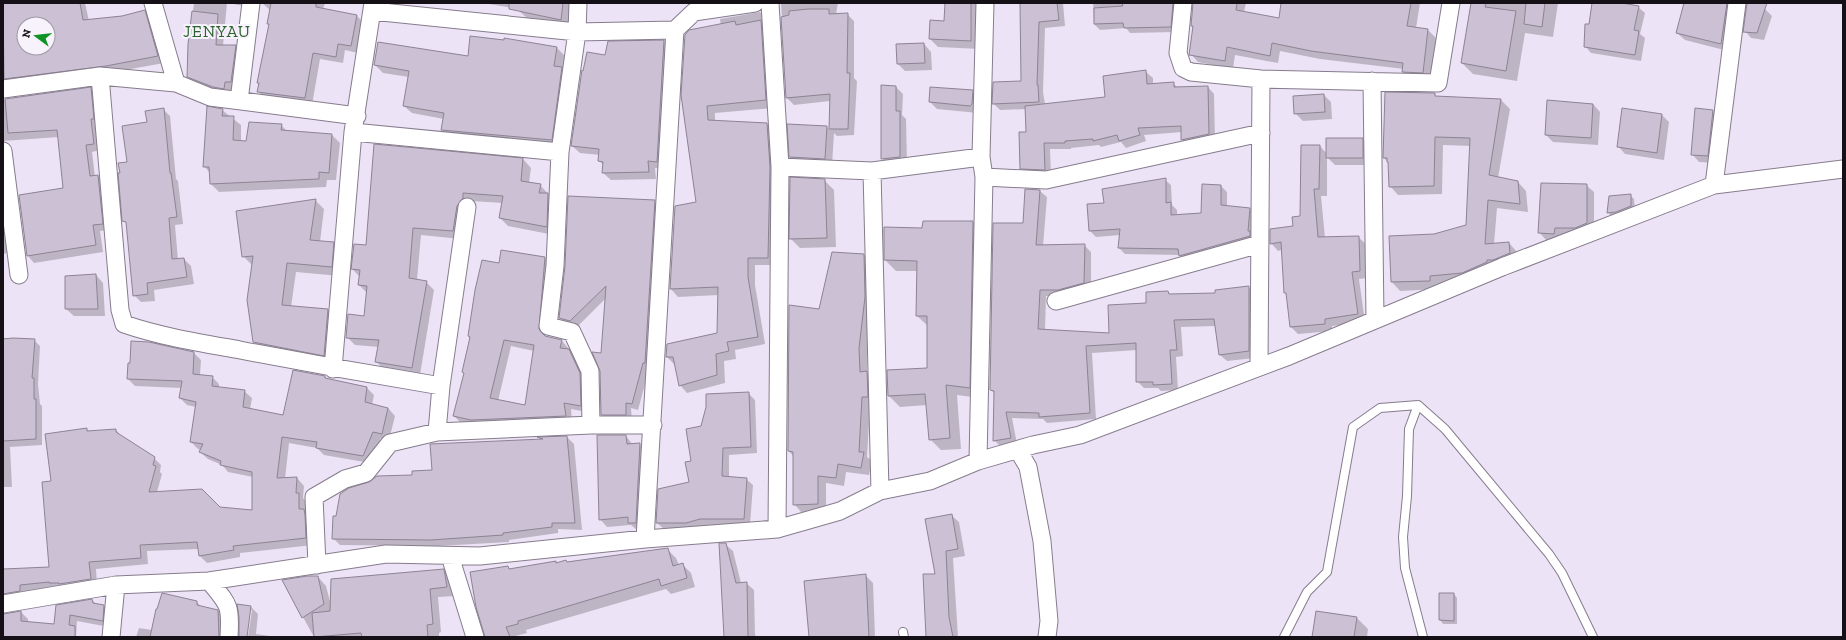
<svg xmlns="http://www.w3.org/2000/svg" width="1846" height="640" font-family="'Zilla Slab',serif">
	<rect width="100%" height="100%" fill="#ede3f6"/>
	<!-- shadow -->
	<path fill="#0003" fill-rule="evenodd" d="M3,3H85L89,21L127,17L144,11L151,18L164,63L114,72L3,89ZM24,24H48V48H24Z
		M194,3H227L223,46H235L242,54L238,89H231V95L195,84L188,76L189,44Z
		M227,3H252L249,7Z
		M262,3H325L323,9L357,16L364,23L358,53L345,50L343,63L320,59L312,105L266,99L259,92L260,84L258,83L270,25L268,23L270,10Z
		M483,3H578L570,9L568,27L527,18L519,11L520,9Z
		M781,3H838L836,14H847L854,21V78L857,81L854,135L837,136L834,133L832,166L798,164L790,157L827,127L830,130V101L794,105L787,98Z
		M946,3H983L980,49L938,47L930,39L945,22Z
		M1021,3H1063L1065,26L1045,28L1043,92L1045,104L1106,98L1146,72L1153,78V85L1173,83L1178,88L1208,87L1214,94L1215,141L1189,147L1182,140V132L1144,135L1146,141L1126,148L1121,142L1101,147L1099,145L1071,148V149H1050L1051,176L1028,175L1021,168L1027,133L1026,109L1000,110L993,103L1022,82Z
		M1093,3H1181L1176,32L1130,33L1126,28L1100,30L1094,24Z
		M1194,3H1246L1244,12L1280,19L1283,3H1420L1416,28L1428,30L1436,38L1431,80H1411L1403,72L1404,69L1320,59L1280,51L1278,63L1235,55L1233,69L1198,62L1189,52L1194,28L1192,26Z
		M1471,3H1558L1553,37L1525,33L1517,81L1473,74L1462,63Z
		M1593,3H1616L1638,7L1645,13L1640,34L1645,38L1641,61L1591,53L1585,46Z
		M1684,3H1730L1728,51L1685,40L1677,33Z
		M1748,5L1765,9L1772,16L1764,40L1751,38L1745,31Z
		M760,12L768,20L773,108L715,113V121L767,124L775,132L776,265H755V285L765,344L735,350L736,359L724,361L725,383L687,393L680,385L675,365L667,357L718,334L719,295L678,297L671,289L676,207L697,203L682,95L721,26L720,19Z
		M505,39L557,48L565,56L563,69L569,76L559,147L450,138L442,130L444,119L412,113L404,106L409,77L383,73L375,65L469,58L505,41Z
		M664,41L672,49L664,169L655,168L656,179L611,180L603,173L604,165L599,161L600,155L580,153L572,146L584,72L606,56L609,42Z
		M924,44L931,52L932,70L905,71L898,64Z
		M882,86L896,87L903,94L902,115L906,119L907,164L889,165L882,158Z
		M91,88L97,95L100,150L92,152L95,177L98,176L105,183L109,230L100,231L103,252L34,263L28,256L64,189L59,137L3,141V100Z
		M972,91L980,99L978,113L937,109L930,102Z
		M1434,94L1437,97L1501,100L1510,109L1498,178L1518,182L1526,191L1528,212L1497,208L1494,244L1509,243L1517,252L1471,281L1438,284V289L1400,291L1392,282L1435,235L1467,226L1471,146L1443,145L1442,194L1398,195L1390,186L1389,163L1384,158Z
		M1324,95L1331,102L1332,119L1303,121L1295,113Z
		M1593,104L1600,112L1598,145L1553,142L1546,135Z
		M163,109L170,116L176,179L178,181L183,224L175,225L178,260L184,259L191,266L194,284L154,290L155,301L141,302L134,295L127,223L124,221L128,162L148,123Z
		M222,110L241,125V142H247L281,125L287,131L332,135L340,143L336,180H327L326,187L219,192L211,184L210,173L204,166Z
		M1696,110L1713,111L1720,119L1715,163L1699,162L1692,154Z
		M1662,115L1669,122L1664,160L1625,154L1618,146Z
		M1362,139L1370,146V165H1335L1327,157V196H1321L1325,238L1358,237L1366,244L1367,278L1359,279L1365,322L1332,326V331L1298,334L1291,327L1288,295L1285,293L1282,250L1278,251L1271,243L1294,227L1301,217L1320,146L1327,154Z
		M523,159L531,168L529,183L540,185L556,202L554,235L508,226L500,218L503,203L471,201L461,239L421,235L417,280L426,282L434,290L420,375L384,370L376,361L379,347L355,345L347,337L365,317L367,293L359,285L360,277L352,269L367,246Z
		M824,180L834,190L836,247L800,248L790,238Z
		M1165,180L1171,185L1172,205L1177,210V215L1202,214L1203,185L1221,186L1227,192V206L1250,209L1256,215V238L1187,262L1180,255L1125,254L1119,248L1120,235L1096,237L1090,231L1105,204Z
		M1586,185L1594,192V231L1561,241L1546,240L1539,232Z
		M3,187L11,252L3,254Z
		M1040,191L1047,197L1043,246L1084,245L1091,252V289L1065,296H1046L1045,330L1110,334L1147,304L1168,292L1171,295L1216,294L1248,287L1255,293V358L1227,361L1220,355L1216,326L1181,327L1183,356L1176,357L1178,390L1161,391L1158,388H1144L1137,381V350L1092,353L1096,419L1047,423L1043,419L1012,418L1017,444L1001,447L994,440L995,394L991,390L1024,224Z
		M1630,195L1634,199L1635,210L1611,216L1608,212Z
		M315,200L324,209L320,242L333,243L342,252L340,276L296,272L291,307L328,310L337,319L333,364L263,351L254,342L252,265L243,256Z
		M654,201L661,208L649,369L638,410L631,408L632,421H608L602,415V354L606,298L577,327L566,324L560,318Z
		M973,222L984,233L980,398L957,395L961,449L941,450L930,439L927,405L900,407L889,396L928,369V326L917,316L918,271H896L885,260L923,229Z
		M864,255L872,263L873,306L867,357V373L875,380L870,405L867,457L872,461L869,475L846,472L844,486L826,483V512L802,513L794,504V457L789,451L820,310Z
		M545,258L552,265L545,337L562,341L576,357L587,381V412L571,409L572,423H461L454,416L465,374L463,372L470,338L469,336L500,264ZM511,346L534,351L526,406L498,401Z
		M96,275L103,283L105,316H74L66,309Z
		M3,338L34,340L40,346L38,384L40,404L42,406V445L10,447L12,487H3Z
		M194,353L201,360L200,375L212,377L219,384V388L244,391L252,398L250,410L284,417L325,377L328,380L367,388L374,395L372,405L388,408L395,416L389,440L381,438L370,463L324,455L317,448L289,443L285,479L297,478L304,486L303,498L306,501V513L310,518L313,545L240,553V557L207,563L200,556L199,549L147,551L148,564L96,569L97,586L3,605V570L50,568L53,482L86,429L90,432L116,430L122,437L154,458L161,465L160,472L162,474L157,492L219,508L253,511V477L228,472L222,465L208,459L200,452L201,450L198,449L191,442L196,407L187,405L180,398L182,388L135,386L128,379Z
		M748,393L755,400L757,453L729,455V478L746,479L753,485L750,525L707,526L693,529H664L657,523L690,483L692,462L702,427Z
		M626,436L633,445L639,444L647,452L643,530H637L631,525L607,527L600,519Z
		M567,437L574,444L582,530L558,529V533L509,540V542L438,546L340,545L333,538L337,517L413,476L541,440L539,438Z
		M951,515L959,522L965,556L953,558L958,637H927L936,575Z
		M720,544H725L733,551L741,583H746L754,590L755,635L757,637H725Z
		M667,549L676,558L679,565L682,564L691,573L695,587L671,594L666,589L526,630L527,633L512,637H489L508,567L511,570L555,562L557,564L568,563Z
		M443,570L452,579L455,596L438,597L441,632L439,633V637H314L283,581L318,577L326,586L331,605Z
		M865,575L873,583L875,637H809Z
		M1454,594L1457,598V624H1443L1440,620Z
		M92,600L97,605L104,606L111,614L109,627L77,621L76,637H3V614L21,612L28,619V622L55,625Z
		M197,602L201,607L217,610L225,618L226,637H136L139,628L152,630Z
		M238,605L251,607L258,614L256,634L277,637H248L252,610L250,609L246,637H240L241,618Z
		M1357,618L1368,629L1367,637H1313Z"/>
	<!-- building -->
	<path fill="#ccc1d4" stroke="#8c8394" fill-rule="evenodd" d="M3,3H80L83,20L122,16L145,10L158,56L106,66L4,79ZM24,24H48V48H24Z
		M271,3H316V7L357,15L351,46L338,44L336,57L313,53L305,98L257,92L259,83H257L269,24H267Z
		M509,3H563L561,20L509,9Z
		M945,3H971V41L929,39L930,20L944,21Z
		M1020,3H1057L1059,20L1039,22L1037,85H1038L1039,102L992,104L993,82L1021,81Z
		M1122,3H1173L1171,27L1124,28L1123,23L1094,24V8L1123,6Z
		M1193,3H1237L1236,10L1279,18L1281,3H1411L1407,26L1428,29L1423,73L1402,72L1403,63L1311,51L1272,43L1270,56L1227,47L1225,61L1189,55L1193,26H1191Z
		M1471,3H1486L1485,7L1516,11L1506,71L1461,63Z
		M1526,3H1545L1542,27L1524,24Z
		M1592,3H1622L1639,6L1634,30L1639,31L1635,55L1584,47L1585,24H1589Z
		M1684,3H1727L1721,44L1676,33Z
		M1747,3H1767L1757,33L1743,32Z
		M808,9H829V14L848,13L847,73H850L848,129H829L830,94L786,98L781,17L789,15V11Z
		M192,11L218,14L216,45H236L231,82H225L224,89L213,87L187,77L188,44Z
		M761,20L766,100L707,106L708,120L767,123L770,167L768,258H748V277L758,337L727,342L729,351L716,354L717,375L679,386L673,357H666L667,344L717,333L718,287L670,289L675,206L696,202L681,95L685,35L689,30L735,21L736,25Z
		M470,36L504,40V38L557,47L554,66L562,67L552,140L441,130L444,113L403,106L409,71L374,65L378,42L468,56Z
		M664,40L657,162L648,161L649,172L602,173L603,162L598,161L599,149L571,146L582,70L583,71L587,52L605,55L608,41Z
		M924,43L925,63L897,64L896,44Z
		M1146,70L1147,84L1174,82V87L1208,86L1209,134L1181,140V126L1138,128L1140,135L1119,141L1117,135L1093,141V139L1065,141V143H1044L1045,170L1020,169L1019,132H1026L1025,106L1105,97L1103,76Z
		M881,85L896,86V111H900V157L881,159Z
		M91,87L94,119H91L94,144L86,145L90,176L98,175L103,224L93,225L96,245L27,256L19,195L63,188L57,130L8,133L5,99Z
		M930,87L973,90L972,104L970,106L929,102Z
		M1385,92L1435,93V96L1501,99L1489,175L1518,181L1520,204L1488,200L1485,244L1509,242L1510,253L1493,260H1487V262L1462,273L1430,276V281L1391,282L1389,236L1434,234L1466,225L1470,138L1435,137L1434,186L1389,187L1388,162H1387V158H1383Z
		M1324,94L1325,112L1294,114L1293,96Z
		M1547,100L1593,104L1591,138L1545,135Z
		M207,106L223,109L222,116H234L233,140L246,141L249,122L282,124L281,130L332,134L329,173L319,172V179L210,184L209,167H203Z
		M164,108L170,173H171L177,217L169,218L172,259L184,258L187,277L147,283L148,294L133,296L126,222L122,221L118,173H120L118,163L127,162L122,126L147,122L145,111Z
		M1622,108L1662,114L1657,153L1617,147Z
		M1695,108L1713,110L1708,156L1691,155Z
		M787,124L827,126L825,159L789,157Z
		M1326,138H1363V158H1326Z
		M374,144L523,158L521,181L541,184L539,193H548L547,227L499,218L503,196L463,193V198L457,206L453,231L413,228L409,278L427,281L412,368L375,362L379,340L346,338L348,314L364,316L367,286L358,285L360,270L351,269L354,244L366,245Z
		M1301,145H1320L1319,189H1314L1318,237L1359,236L1360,271L1352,272L1358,314L1325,319V324L1290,327L1286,293H1284L1281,242L1270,244V229L1293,226L1292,217L1300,216Z
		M790,177L825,179L827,238L789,239Z
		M1166,178V203L1171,202V215L1201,213L1202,184L1221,185V205L1250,208L1248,231H1250V236L1179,256L1178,249L1118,248L1120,229L1089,231L1087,204L1104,203L1102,189Z
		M1541,183L1587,184V223L1575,228H1555L1554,234L1538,233Z
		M1025,189L1040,190L1036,245L1085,244L1084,283L1058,290H1040L1038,329L1109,333L1108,305L1146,303V292L1168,291L1169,294L1215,293V290L1249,286V351L1219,355L1214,319L1174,320L1177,350H1170L1172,384L1153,385V382H1136V343L1086,346L1090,413L1039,417V413L1006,412L1011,438L993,441L994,391L990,390L993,223H1023Z
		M1631,194V206L1616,212L1607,213L1609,196Z
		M568,196L655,200L645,363H643L632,404L626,403V415H601L600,371L592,352L601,353L606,286L570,321L559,318L565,266Z
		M316,199L310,240L334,242L332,267L287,263L282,305L328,309L324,356L253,342L247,300L253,256L242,257L236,211Z
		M923,221H973L970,388L946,385L950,438L929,440L925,394L888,396L887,370L927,368V316H916L917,261L884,260V227L922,228Z
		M501,250L545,257L539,329L545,336L562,340L560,348L569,349L580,373L581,406L564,403L566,416L471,420L453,416L464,373L462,372L470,337L468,336L475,290L482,260L499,263ZM504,340L534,345L525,405L490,398Z
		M832,252L864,254L865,297L859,348L860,372L867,371L868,397H862L859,452H864L861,468L838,464L836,478L818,476V504L793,505V452L788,451L789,305L819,309Z
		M96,274L98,309H65V276Z
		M13,338L35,339L32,378H34V399H36V439L3,441V339Z
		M131,341L149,342L194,352L193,374L213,376L212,386L245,390L243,407L283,415L293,370L325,376V378L367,387L365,402L388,408L382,434L373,432L363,456L316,448L317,442L282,437L277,478L297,477L296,493H299V509H304L305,515L306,538L233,546L234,550L199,556L197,542L140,545L141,558L89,562L91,579L59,584V583H49V582L20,585V591L3,594V569L49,567L42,482L51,481L45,434L87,428V431L116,429V432L155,457L153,465L156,466L149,492L202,489L220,507L252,510V472L220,465L221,461L199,452L203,444L190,442L196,402L179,398L182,381L127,379L128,363H130Z
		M749,392L751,447L723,448L722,476L747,478L744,519H700L686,523H656L658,489L689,482L685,462L691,461L686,429L701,426L706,407V394Z
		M597,435H626L627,444L640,443L636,523H628V517L599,520Z
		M567,436L575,523H552V527L503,533V535L431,540L332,539L333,516H336L340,494L349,488L369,482L377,476L412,475V471L432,470L430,444L543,439L537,437Z
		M952,514L958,549L946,551L949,617L953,637H926L923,574H935L925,519Z
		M719,543H726L736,583L747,582L748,637H724Z
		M668,548L673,566L683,563L687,578L661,586L659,579L518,621V624L506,627L510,637H485L476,607L470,572L508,566L509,569L556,561V563L566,560L567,562Z
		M444,569L447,587L430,589L433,624L427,625L428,637H362L361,633L314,637L312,613L330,611L331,579Z
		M866,574L869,637H809L804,581Z
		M307,576H318L324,604L302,618L282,580Z
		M162,593L197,601V605L218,610L219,637H150L156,609H157Z
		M1439,593H1454V621L1439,620Z
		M92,599L93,603L104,605L103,621L70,615L69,625L75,626V637H3V614L21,611V621L54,624L56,605Z
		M237,604L251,606L247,637H239V617Z
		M1316,611L1357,617L1354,637H1312Z"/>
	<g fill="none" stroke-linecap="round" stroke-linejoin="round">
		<defs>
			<path id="service" d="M1418,405L1409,429L1407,496L1403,537L1405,568L1423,637
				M903,632L904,637
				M1284,637L1307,592L1327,572L1353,427L1380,408L1418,405L1445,429L1549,554L1562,573L1593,637"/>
			<path id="minor" d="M153,3L176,83
				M578,3L577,32L560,152L555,266L548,326L572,332L590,371L591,425
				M770,3L780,167L777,529
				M1183,3L1178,53L1183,68L1191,72L1261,79L1438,83L1451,3
				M372,11L577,32L675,30L694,12L755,3
				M100,76L120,310L124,324C162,337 201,343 240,350C307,363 374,375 441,386
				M1372,81L1375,319
				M3,89L100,76L176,83L210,97L357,116
				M239,101L251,3
				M353,132L560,152
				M3,151L19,275
				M780,167L872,171L981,157
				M872,171L880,491
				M984,177L1046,180L1261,133
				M1714,185L1737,3
				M1056,301L1260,244
				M1259,367L1261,79
				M333,369L353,132L373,3
				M437,432L441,386L467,207
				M1018,450L1028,467L1042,541L1049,621L1047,637
				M978,461L984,177L981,157L985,3
				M645,539L675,30
				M450,556L475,637
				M317,565L314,497L345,479L366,473L390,443L437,432L591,425H653
				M209,581C229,605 231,605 229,637
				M3,604L116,585L209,581L386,554L480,556L645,539L777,529L840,511L880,491L930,481L978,461L1033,445L1080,435L1289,356L1502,267L1714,185L1843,169
				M111,637L116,585"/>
		</defs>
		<!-- service casing -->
		<use href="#service" stroke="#867c8d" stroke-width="10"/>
		<!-- minor casing -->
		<use href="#minor" stroke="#867c8d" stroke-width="19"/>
		<!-- service -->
		<use href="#service" stroke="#fff" stroke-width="8"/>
		<!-- minor -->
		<use href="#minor" stroke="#fff" stroke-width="17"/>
	</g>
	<g text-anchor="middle" stroke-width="4" stroke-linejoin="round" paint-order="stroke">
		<!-- quarter labels -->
		<g font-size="17" letter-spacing="1" fill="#2d632f" stroke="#f8f2fd">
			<text x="217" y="37">JENYAU</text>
		</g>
	</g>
	<!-- border -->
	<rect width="1846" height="640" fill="none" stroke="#141016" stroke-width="8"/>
	<!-- north arrow -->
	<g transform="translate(36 36) rotate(285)"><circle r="19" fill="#f8f2fd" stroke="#9d98a1"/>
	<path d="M0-3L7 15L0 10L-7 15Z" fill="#109325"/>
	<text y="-6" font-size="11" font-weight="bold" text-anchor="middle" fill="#141016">N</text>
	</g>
</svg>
